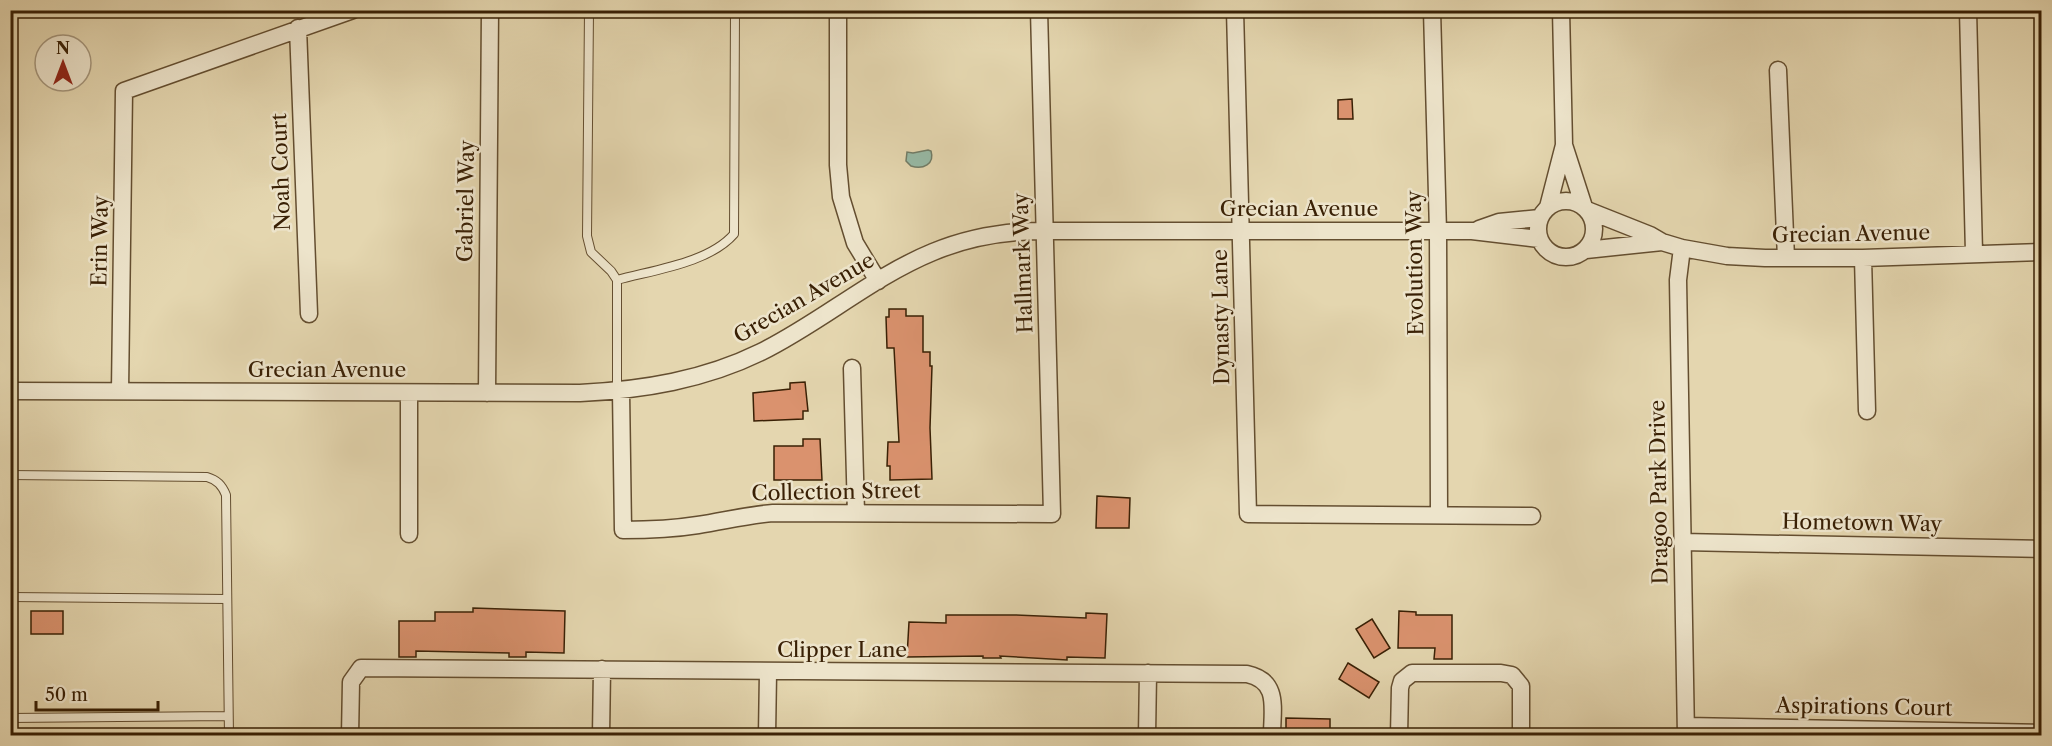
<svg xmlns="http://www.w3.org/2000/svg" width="2052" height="746" font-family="'Libre Caslon Text',serif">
	<rect width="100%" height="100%" fill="#e4d6af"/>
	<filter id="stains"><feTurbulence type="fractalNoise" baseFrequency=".00333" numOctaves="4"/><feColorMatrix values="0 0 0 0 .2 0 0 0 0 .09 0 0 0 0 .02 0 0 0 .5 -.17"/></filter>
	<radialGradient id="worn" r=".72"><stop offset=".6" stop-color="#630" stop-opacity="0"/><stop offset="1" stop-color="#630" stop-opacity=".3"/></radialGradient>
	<!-- water -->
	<path fill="#97baa6" stroke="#717c66" stroke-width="1.5" d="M928,150L931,151C935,164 923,170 911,166L906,161L907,152L913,153Z"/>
	<!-- building -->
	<path fill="#da926e" stroke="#392005" stroke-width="1.5" d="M1352,99L1353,119H1338V100Z
		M889,309H906V316H923V352H930V366H932L930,428L932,479L890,480V466H887L888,442H899L894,348H887L886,317H889Z
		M805,382L808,411H803V419L754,421L753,393L790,389V383Z
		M803,439H820L822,480H774V446H803Z
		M1097,496L1130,498L1129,528H1096Z
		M473,608L565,611L564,653L526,652V657H509V653L416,651V657H399V621H435V612H473Z
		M31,611H63V634H31Z
		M1399,611L1416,612V615H1452V659H1434L1435,648H1398Z
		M1086,613L1107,614L1105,658L1067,657V660L1000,656L1001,658H983V656L907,657L909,622L946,623V615H1016L1086,618Z
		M1372,619L1390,648L1374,658L1356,629Z
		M1348,663L1379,682L1369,698L1339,679Z
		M1286,718L1330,719V734H1286Z"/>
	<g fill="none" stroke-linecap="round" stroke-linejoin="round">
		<defs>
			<path id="service" d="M589,10L587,236L591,252L611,271L617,280V391
				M617,280C653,270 709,263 734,234L735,10
				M10,475L207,477C217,480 222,485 226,495L229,736
				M10,597L227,599
				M10,718L228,716"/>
			<path id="minor" d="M838,10V165L841,197L855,243L878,281
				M1235,10L1248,514L1532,516
				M1432,10L1438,232L1439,515
				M1968,10L1974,253
				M298,28L309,314
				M1778,70L1786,258
				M1564,145L1584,207
				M1538 229a28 28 0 1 1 56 0a28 28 0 1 1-56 0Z
				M1548,207L1564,145L1561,10
				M1587,210L1650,235L1662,242L1682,248L1727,256L1765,258H1863L2042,252
				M1479,229L1499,222L1540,218
				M1682,248L1678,280L1686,736
				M1586,250L1662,242
				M1863,258L1867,411
				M852,368L856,513
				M10,391L580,393C643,390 704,380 761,352C820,323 872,277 933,252C969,237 1007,231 1044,231H1472L1539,239
				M120,391L124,91L353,10
				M621,391L623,530C648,530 673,529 698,525C724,521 748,515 773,513L1052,514L1039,10
				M487,393L490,10
				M409,534V393
				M1682,542L2042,549
				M1686,726L2042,733
				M350,736L351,682L361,668L1247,674C1280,681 1272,709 1272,736
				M601,736L602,669
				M767,736L768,672
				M1147,736L1148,673
				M1399,736L1400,688L1402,681L1412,673H1501L1512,675L1521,686V736"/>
		</defs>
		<!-- service casing -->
		<use href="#service" stroke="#644e30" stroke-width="10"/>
		<!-- minor casing -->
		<use href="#minor" stroke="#644e30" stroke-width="19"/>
		<!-- service -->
		<use href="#service" stroke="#ede4cb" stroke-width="8"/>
		<!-- minor -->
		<use href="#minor" stroke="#ede4cb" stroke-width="16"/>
	</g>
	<g text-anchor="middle" stroke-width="5" stroke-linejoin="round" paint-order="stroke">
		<!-- street labels -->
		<g font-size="21" fill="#392005" stroke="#ede4cb">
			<text transform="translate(281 172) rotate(-92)" y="7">Noah Court</text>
			<text transform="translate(466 201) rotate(-89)" y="7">Gabriel Way</text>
			<text x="1299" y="216">Grecian Avenue</text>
			<text transform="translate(1851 234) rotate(-1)" y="7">Grecian Avenue</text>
			<text transform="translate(100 241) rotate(-89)" y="7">Erin Way</text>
			<text transform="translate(1023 263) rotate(-92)" y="7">Hallmark Way</text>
			<text transform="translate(1415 263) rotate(-91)" y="7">Evolution Way</text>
			<text transform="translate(804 298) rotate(-30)" y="7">Grecian Avenue</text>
			<text transform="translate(1221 317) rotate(-91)" y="7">Dynasty Lane</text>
			<text x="327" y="377">Grecian Avenue</text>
			<text transform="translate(836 492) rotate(-1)" y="7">Collection Street</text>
			<text transform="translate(1659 492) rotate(-91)" y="7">Dragoo Park Drive</text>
			<text transform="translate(1862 523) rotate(1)" y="7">Hometown Way</text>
			<text x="842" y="657">Clipper Lane</text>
			<text transform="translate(1864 707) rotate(1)" y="7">Aspirations Court</text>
		</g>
	</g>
	<!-- margin -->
	<rect width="2052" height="746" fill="none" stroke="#e4d6af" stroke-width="36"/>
	<rect x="12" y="12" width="2028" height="722" fill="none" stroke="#392005" stroke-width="3"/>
	<rect x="18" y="18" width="2016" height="710" fill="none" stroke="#392005" stroke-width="1.5"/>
	<!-- north arrow -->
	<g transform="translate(63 63)"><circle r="28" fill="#ede4cb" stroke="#a5967c" stroke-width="1.5"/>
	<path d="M0-4.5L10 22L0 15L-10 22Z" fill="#8f2418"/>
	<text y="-9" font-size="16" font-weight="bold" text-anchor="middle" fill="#392005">N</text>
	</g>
	<!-- scale -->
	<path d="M36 701v9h122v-9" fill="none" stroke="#392005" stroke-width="3"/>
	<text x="45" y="701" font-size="18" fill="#392005" stroke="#ede4cb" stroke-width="4.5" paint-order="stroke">50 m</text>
	<rect width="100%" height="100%" filter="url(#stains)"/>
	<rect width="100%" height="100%" fill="url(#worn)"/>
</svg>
